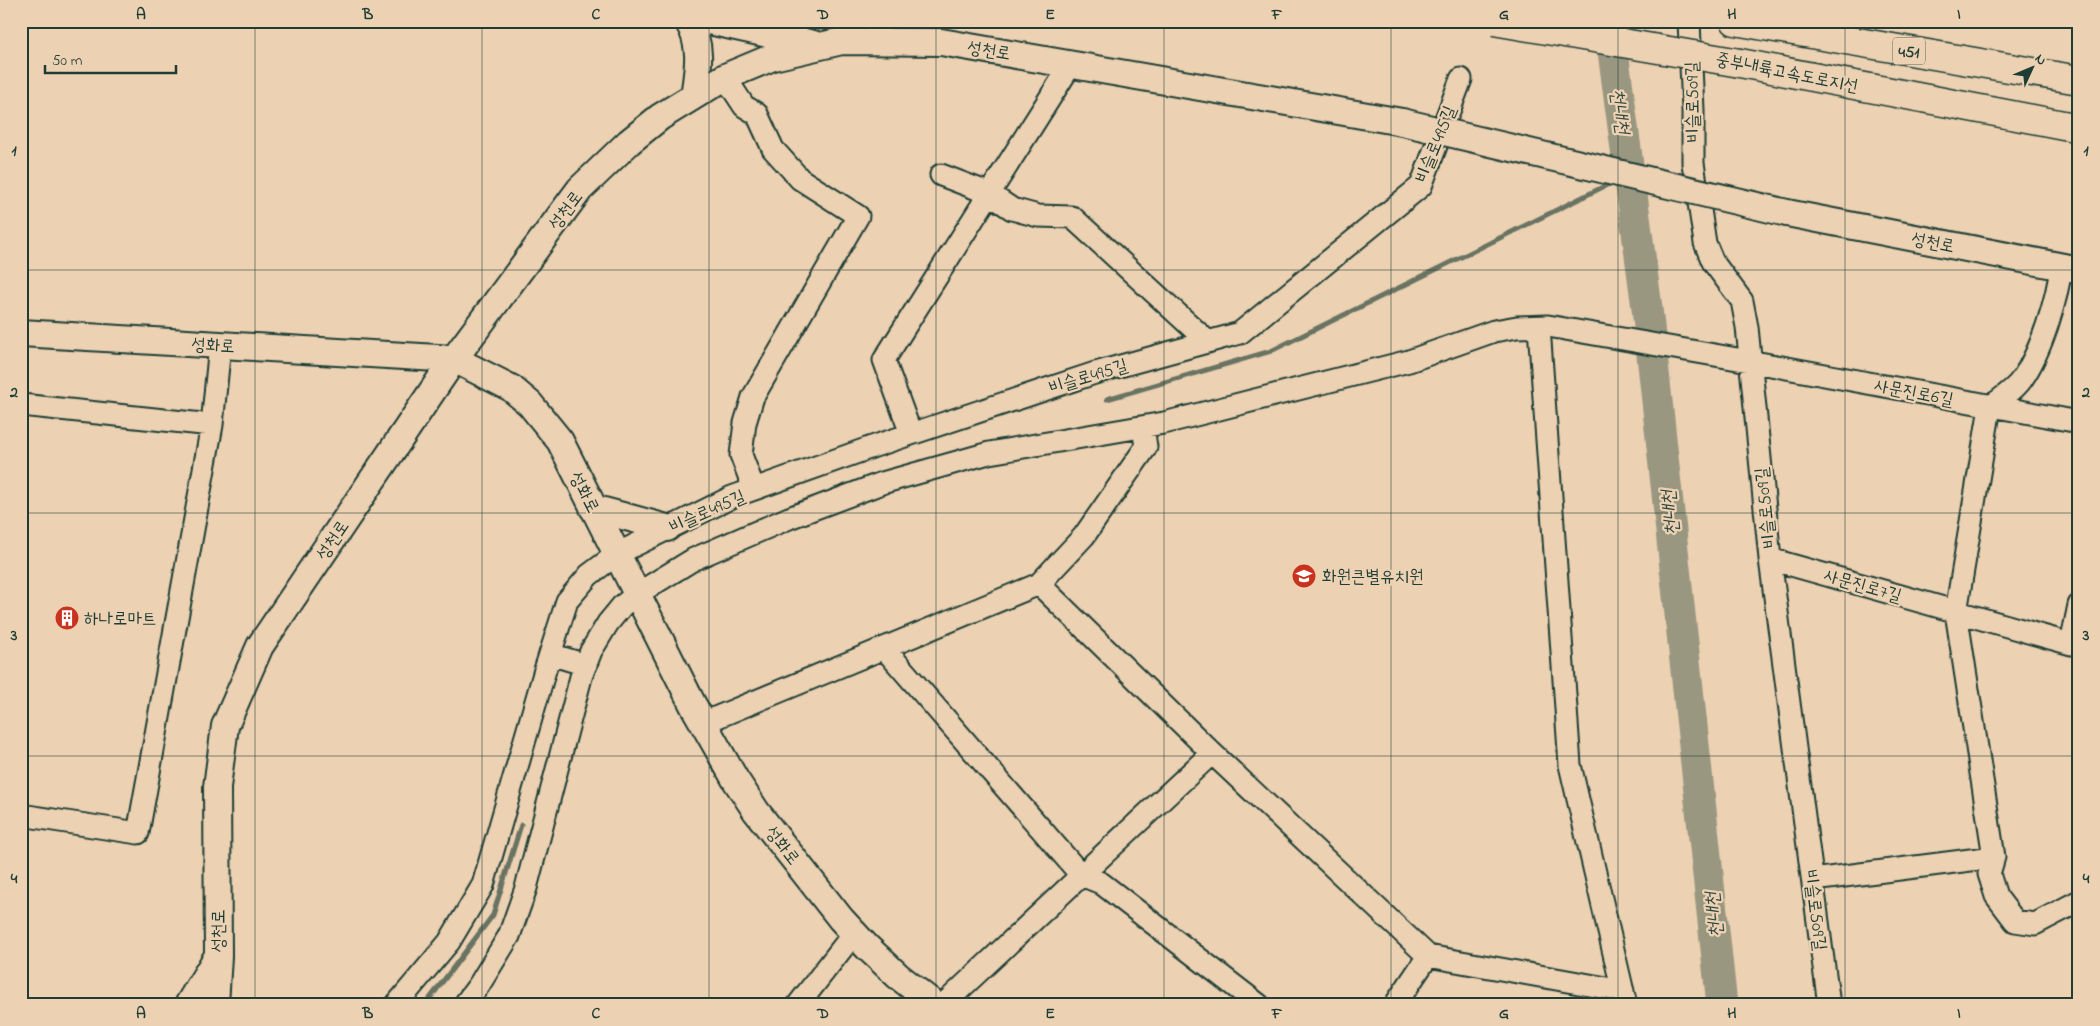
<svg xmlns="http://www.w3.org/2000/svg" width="2100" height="1026" font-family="'Indie Flower','Poor Story',sans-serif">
	<rect width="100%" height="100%" fill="#ecd1b3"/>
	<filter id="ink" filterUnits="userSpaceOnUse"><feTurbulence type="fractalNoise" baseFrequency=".02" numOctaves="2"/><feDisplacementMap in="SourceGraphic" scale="10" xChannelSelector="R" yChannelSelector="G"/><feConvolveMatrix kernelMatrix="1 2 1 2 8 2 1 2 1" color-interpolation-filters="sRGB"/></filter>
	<g filter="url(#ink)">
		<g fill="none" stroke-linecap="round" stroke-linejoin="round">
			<!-- stream -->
			<path stroke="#697362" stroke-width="5" d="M1107,399L1271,351L1613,182
				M425,1005L493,915L521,825"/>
			<!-- river -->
			<path stroke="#9a9781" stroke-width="31" d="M1609,21L1647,308L1722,1005"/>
			<defs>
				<path id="minor" d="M1689,21L1693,110V163L1705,243L1713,262L1742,301L1747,327L1770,559L1829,1005
					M725,77L744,106L757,114L773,149L800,179L858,216L753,397L745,423L741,455L754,489
					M941,175L988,193L1012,209L1038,216L1072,217L1208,342
					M2061,267C2057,300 2041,352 2022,379C2015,390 2000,399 1990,407L1956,612L1994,857L1989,874L1996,896L2015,921L2035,924L2079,901
					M1539,327L1570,765L1626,1005
					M21,405L212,425
					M911,434L884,360L1072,63
					M1770,559L2071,644L2079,605
					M1039,584L1212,753L1428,956L1623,991
					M884,648L1081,875L1101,883L1259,1005
					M550,654L586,665
					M703,723L1039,584L1084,536L1146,447L1143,427
					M21,815L138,833L212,425L220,345
					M1813,880L1994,857
					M396,1005L449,942L483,885L545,670L567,601L589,575L617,554L732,497L872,447L1095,373L1240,333L1421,186L1461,79
					M464,1005L479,985L509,936L526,888L581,677L591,651L608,623L622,606L637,594L694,559L789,518L882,483L989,453L1164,423L1409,361L1494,331L1517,327L1548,326L1749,361L2079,422
					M798,1005L854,933
					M943,1005L1212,753
					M1395,1005L1428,956"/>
				<path id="major" d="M688,21C703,45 698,70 694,96
					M709,21L813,44
					M1787,213L2079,270
					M21,333L454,359L511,388L530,404L560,441L693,705L735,779L756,811L841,919L867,947L898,976L935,1005
					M593,508L667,528
					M188,1005L217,957
					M215,1005L218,956L217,787L225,726L260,646L454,359L580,189L629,142L660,117L725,77L773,57L842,41L941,42L1402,122"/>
				<path id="highway" d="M1735,21L2079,80
					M1740,63L2079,128"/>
			</defs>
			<!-- minor casing -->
			<use href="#minor" stroke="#1f3d34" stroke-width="25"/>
			<!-- major casing -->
			<use href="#major" stroke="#1f3d34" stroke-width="30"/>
			<!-- highway casing -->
			<use href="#highway" stroke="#1f3d34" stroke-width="31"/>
			<!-- minor -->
			<use href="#minor" stroke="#ecd1b3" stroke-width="21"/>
			<!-- major -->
			<use href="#major" stroke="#ecd1b3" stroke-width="26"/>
			<!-- highway -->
			<use href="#highway" stroke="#ecd1b3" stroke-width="28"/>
			<defs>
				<path id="major-bridge" d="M1402,122L1787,213"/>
				<path id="highway-bridge" d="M1494,21L1740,63"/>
			</defs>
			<!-- major-bridge casing -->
			<use href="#major-bridge" stroke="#1f3d34" stroke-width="30" stroke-linecap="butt"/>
			<!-- highway-bridge casing -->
			<use href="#highway-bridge" stroke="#1f3d34" stroke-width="31" stroke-linecap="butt"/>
			<!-- major-bridge -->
			<use href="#major-bridge" stroke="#ecd1b3" stroke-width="26"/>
			<!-- highway-bridge -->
			<use href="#highway-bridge" stroke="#ecd1b3" stroke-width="28"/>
		</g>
	</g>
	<!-- grid -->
	<path fill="none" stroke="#1f3d34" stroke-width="1" stroke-opacity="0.55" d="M255,21V1005M482,21V1005M709,21V1005M936,21V1005M1164,21V1005M1391,21V1005M1618,21V1005M1845,21V1005M21,270H2079M21,513H2079M21,756H2079"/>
	<!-- icons -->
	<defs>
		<symbol id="school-disc" viewBox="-11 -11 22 22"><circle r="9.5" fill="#c8321e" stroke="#ecd1b3"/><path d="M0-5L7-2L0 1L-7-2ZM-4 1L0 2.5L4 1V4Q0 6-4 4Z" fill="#fff"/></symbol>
		<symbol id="building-disc" viewBox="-11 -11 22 22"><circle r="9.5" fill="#c8321e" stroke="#ecd1b3"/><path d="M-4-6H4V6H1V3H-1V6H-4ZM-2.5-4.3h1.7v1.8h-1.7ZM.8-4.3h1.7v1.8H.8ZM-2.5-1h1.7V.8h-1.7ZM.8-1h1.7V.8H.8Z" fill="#fff"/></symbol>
	</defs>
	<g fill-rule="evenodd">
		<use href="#school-disc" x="1290" y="562" width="28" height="28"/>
		<use href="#building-disc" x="53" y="604" width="28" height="28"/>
	</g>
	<g text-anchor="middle" stroke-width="4.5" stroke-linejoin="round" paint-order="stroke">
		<!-- shield labels -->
		<rect fill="#ecd1b3" stroke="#5c695a" stroke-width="1" x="1893" y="37.5" width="32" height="27" rx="4"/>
		<g font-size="16" font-weight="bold" fill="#1f3d34">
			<text x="1909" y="57">451</text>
		</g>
		<!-- street labels -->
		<g font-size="18" fill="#1f3d34" stroke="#ecd1b3">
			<text transform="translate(989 50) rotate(9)" y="6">성천로</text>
			<text transform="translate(1787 72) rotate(11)" y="6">중부내륙고속도로지선</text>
			<text transform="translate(1692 102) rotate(-91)" y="6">비슬로509길</text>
			<text transform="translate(1435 144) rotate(-68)" y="6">비슬로495길</text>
			<text transform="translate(565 210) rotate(-53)" y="6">성천로</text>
			<text transform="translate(1933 242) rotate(11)" y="6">성천로</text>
			<text transform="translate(213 345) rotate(3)" y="6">성화로</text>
			<text transform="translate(1088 376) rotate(-17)" y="6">비슬로495길</text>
			<text transform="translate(1914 392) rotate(11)" y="6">사문진로6길</text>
			<text transform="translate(585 492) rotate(63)" y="6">성화로</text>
			<text transform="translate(1765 508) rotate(-96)" y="6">비슬로509길</text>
			<text transform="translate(707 511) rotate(-24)" y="6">비슬로495길</text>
			<text transform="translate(332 540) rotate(-56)" y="6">성천로</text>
			<text transform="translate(1863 585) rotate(16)" y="6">사문진로7길</text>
			<text transform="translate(783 845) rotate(52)" y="6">성화로</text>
			<text transform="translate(1816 910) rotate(83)" y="6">비슬로509길</text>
			<text transform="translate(218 931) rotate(-90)" y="6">성천로</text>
		</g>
		<!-- poi labels -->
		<g font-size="18" fill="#1f3d34" stroke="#ecd1b3" text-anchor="start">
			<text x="1322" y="582">화원큰별유치원</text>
			<text x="84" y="624">하나로마트</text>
		</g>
		<!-- water labels -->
		<g font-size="19" font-style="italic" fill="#314a40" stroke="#ecd1b3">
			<text transform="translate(1621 111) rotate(82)" y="7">천내천</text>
			<text transform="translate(1669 513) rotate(-96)" y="7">천내천</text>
			<text transform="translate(1713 915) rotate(-96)" y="7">천내천</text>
		</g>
	</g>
	<!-- margin -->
	<rect width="2100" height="1026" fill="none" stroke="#ecd1b3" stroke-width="55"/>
	<!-- north arrow -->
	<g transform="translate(2032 68) rotate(46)" stroke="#ecd1b3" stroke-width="4" paint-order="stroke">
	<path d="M0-4L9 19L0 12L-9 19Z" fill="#1f3d34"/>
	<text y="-8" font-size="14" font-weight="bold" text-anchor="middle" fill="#1f3d34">N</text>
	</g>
	<!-- scale -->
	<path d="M45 65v8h131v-8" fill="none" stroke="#1f3d34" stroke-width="2.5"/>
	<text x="52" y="65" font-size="15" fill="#1f3d34" stroke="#ecd1b3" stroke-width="4" paint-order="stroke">50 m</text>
	<rect x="28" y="28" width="2044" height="970" fill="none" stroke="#1f3d34" stroke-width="2"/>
	<g font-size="16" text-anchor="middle" font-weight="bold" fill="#1f3d34">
		<text x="141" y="19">A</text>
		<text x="368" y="19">B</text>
		<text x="596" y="19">C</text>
		<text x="823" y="19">D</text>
		<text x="1050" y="19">E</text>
		<text x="1277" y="19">F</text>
		<text x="1504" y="19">G</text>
		<text x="1732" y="19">H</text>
		<text x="1959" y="19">I</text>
		<text x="14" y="155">1</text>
		<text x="2086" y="155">1</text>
		<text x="14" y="397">2</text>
		<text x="2086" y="397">2</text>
		<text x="14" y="640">3</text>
		<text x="2086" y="640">3</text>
		<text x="14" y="883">4</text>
		<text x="2086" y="883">4</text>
		<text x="141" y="1018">A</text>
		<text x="368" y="1018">B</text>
		<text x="596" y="1018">C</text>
		<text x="823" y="1018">D</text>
		<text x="1050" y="1018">E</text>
		<text x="1277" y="1018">F</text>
		<text x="1504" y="1018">G</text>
		<text x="1732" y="1018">H</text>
		<text x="1959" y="1018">I</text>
	</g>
</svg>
